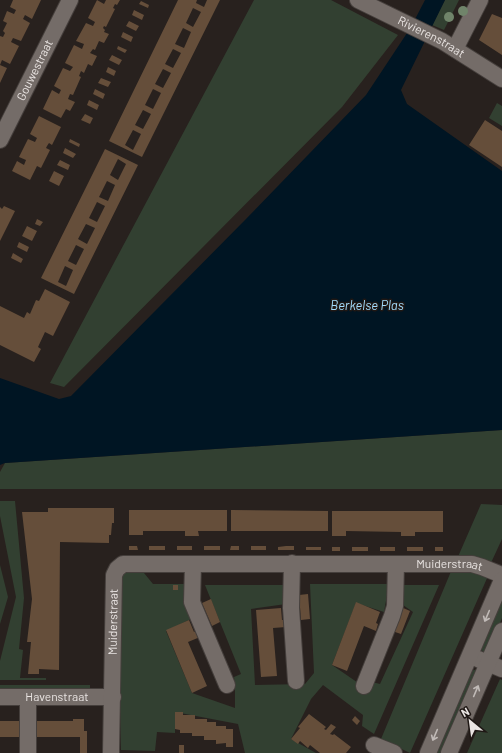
<svg xmlns="http://www.w3.org/2000/svg" width="502" height="753" font-family="Barlow,sans-serif">
	<rect width="100%" height="100%" fill="#28211e"/>
	<!-- green -->
	<path fill="#324031" d="M254,0H331L398,35L342,107L64,387L50,383Z
		M445,0H459L444,30L432,25Z
		M497,103L502,106V126L489,118Z
		M502,430V489H0V472L5,463Z
		M0,501H15L24,598L19,649L23,650L20,678H46V680H0V661L16,597L0,516Z
		M481,504L502,505V539L490,565L457,559Z
		M0,565L8,597L0,624Z
		M452,569L476,571L488,576L410,753L381,739Z
		M121,573H144L153,584H185L191,619L166,631L192,693L235,708V686L234,677L241,674L205,585H283L286,604L251,609L255,685L305,684L314,673L310,584H389L384,612L356,603L332,665L367,689L372,682L380,684L413,612L403,605L404,585H439L374,734L362,726L363,715L323,685L311,699L291,739L316,753H245L238,724L175,712V733L157,732L155,751L121,750L119,649Z
		M502,591V618L487,655L484,654L479,645Z
		M481,669L445,753H432L468,671Z
		M500,679L502,680V753H467Z
		M0,685H90V693L0,689Z"/>
	<!-- water -->
	<path fill="#001523" d="M425,0H445L401,90L407,104L502,171V430L5,463L0,465V378L59,399L71,396L246,219L366,95L411,27Z"/>
	<!-- building -->
	<path fill="#654e3a" fill-rule="evenodd" d="M13,0H41L32,19L25,15L23,19L30,23L21,41L13,38L11,42L19,46L10,64L2,60L0,65L7,68L0,83V36L3,37L5,33L3,31L7,23L3,21L7,11L14,14L16,10L10,7Z
		M97,0L104,4L106,0H120L117,5L115,4L113,8L115,9L106,27L104,26L103,28L105,30L104,32L109,34L104,43L99,41L95,50L93,49L90,53L97,56L92,66L88,64L84,73L81,71L79,76L81,77L73,95L70,94L68,99L75,102L70,111L66,109L61,118L43,109L52,90L59,94L61,90L54,86L63,68L70,71L73,67L65,63L74,45L82,49L84,44L76,41L86,23L93,26L95,22L88,18Z
		M178,0H197L196,3L204,7L207,0H220L142,157L109,141ZM193,8L201,12L193,27L186,23ZM183,28L191,32L184,48L175,44ZM173,49L181,53L173,68L165,64ZM163,69L171,73L163,88L155,84ZM153,89L161,93L153,109L145,105ZM143,110L151,114L143,129L135,125ZM133,130L141,134L133,150L125,145Z
		M141,1L149,5L148,8L139,4Z
		M134,10L144,15L142,20L132,15Z
		M492,14L502,18V55L479,40Z
		M129,21L139,26L136,31L126,26Z
		M123,32L133,37L131,42L121,37Z
		M118,46L127,50L125,53L117,49Z
		M112,55L122,60L119,65L109,60Z
		M108,67L116,71L114,76L106,72Z
		M101,78L111,82L108,87L98,83Z
		M95,89L105,94L103,99L93,94Z
		M89,100L99,105L97,110L87,105Z
		M85,114L93,118L90,124L81,120Z
		M39,116L61,127L52,145L49,143L47,146L46,148L50,150L41,168L37,166L30,180L12,171L17,161L24,165L26,160L19,157L28,139L35,142L37,138L30,134Z
		M485,120L502,131V167L469,145Z
		M70,139L80,144L79,147L69,142Z
		M65,148L76,154L73,158L63,153Z
		M105,149L138,165L74,294L41,278ZM118,159L126,164L118,180L110,175ZM107,181L115,185L108,201L99,197ZM97,202L105,206L97,222L89,218ZM86,224L95,228L87,244L78,239ZM76,245L84,249L76,265L68,261ZM65,266L73,270L66,286L58,282Z
		M60,160L70,165L68,170L57,165Z
		M54,171L64,176L59,186L49,181Z
		M4,206L15,211L0,241V207L2,209Z
		M37,219L43,222L40,226L35,224Z
		M27,226L37,231L32,241L22,236Z
		M19,242L29,247L27,252L17,247Z
		M13,253L23,259L21,263L11,258Z
		M45,289L70,302L53,336L45,332L38,347L41,349L34,362L0,345V306L24,318L27,312L30,314L36,300L39,301Z
		M48,508H114V523H112L111,535H109V543L60,542L59,670L39,669V674H28L31,642H27L32,599L22,512H48Z
		M129,510H227V531H198L199,536H185V531H143V535H129Z
		M231,510L328,511V531H231Z
		M332,511H443V532H415V536H401V532L346,531V536H332Z
		M129,546H137L138,550H129Z
		M149,546H165V550H149Z
		M177,546H192V550H177Z
		M204,546H220V550H204Z
		M231,546H239V550H230Z
		M251,546H266V550H251Z
		M286,546H294V550H278V547Z
		M306,547H321V550H306Z
		M332,547H340V551H332Z
		M352,547H368V551H352Z
		M380,547H395V551H380Z
		M407,547H423V551H407Z
		M435,547H443V551H435Z
		M173,585H178V590H173Z
		M308,594L310,619L301,620L299,595Z
		M211,599L220,622L212,626L202,603Z
		M356,602L380,612L376,623L378,624L376,631L364,626L347,671L332,665Z
		M401,607L410,611L401,634L392,631Z
		M281,608L282,620H285L286,627L273,628L277,676L261,677L256,610Z
		M189,620L194,632L197,630L200,637L188,642L207,686L192,693L166,630Z
		M175,712H183V715H195V719H207V722H216V726H226V729H233V747H226V743L216,744V740H204V736H192V733H180V730L175,729Z
		M309,714L326,727L324,729L326,730L331,724L336,727L330,734L333,735L334,734L351,747L346,753H320L310,745L308,748L300,741L298,744L291,739L300,728L298,727Z
		M355,716L360,721L357,725L352,720Z
		M73,719H84V731H87V753H80V737H34V721H73Z
		M0,721H23L22,737H0Z
		M179,745H184V753H179Z"/>
	<g fill="none" stroke-linecap="round" stroke-linejoin="round">
		<defs>
			<g id="minor">
				<path id="s1" d="M358,0L442,41L502,79"/>
				<path d="M455,49L480,0"/>
				<path id="s2" d="M0,140L70,0"/>
				<path d="M292,563L291,608L296,681"/>
				<path d="M193,565L192,602L227,685"/>
				<path d="M478,659L502,669"/>
				<path d="M364,686L392,616L395,606L396,564"/>
				<path id="s3" d="M0,697H113"/>
				<path d="M28,697V753"/>
				<path d="M374,745L394,753"/>
				<path id="s4" d="M111,753L114,575L117,569L123,564H472L482,567L502,575"/>
				<path d="M428,753L502,580"/>
				<path d="M449,753L502,631"/>
			</g>
		</defs>
		<!-- minor casing -->
		<use href="#minor" stroke="#453f3c" stroke-width="18"/>
		<!-- minor -->
		<use href="#minor" stroke="#746c68" stroke-width="16"/>
	</g>
	<!-- trees -->
	<g fill="#70846a">
		<circle cx="463" cy="11" r="5"/>
		<circle cx="449" cy="17" r="5"/>
	</g>
	<!-- one-way arrows -->
	<defs><path id="oneway-shaft" d="M-6 0H5M1.5-3L5.5 0L1.5 3" fill="none" stroke-width="1.6" stroke-linecap="round" stroke-linejoin="round"/></defs>
	<g stroke="#c0bab7">
		<use href="#oneway-shaft" transform="translate(487 616) rotate(113)"/>
		<use href="#oneway-shaft" transform="translate(476 691) rotate(-67)"/>
		<use href="#oneway-shaft" transform="translate(435 735) rotate(113)"/>
	</g>
	<g text-anchor="middle" stroke-width="3" stroke-linejoin="round" paint-order="stroke">
		<!-- street labels -->
		<g font-size="12" fill="#e9e4e2" stroke="#1f1815">
			<text dy="4" stroke="none"><textPath href="#s1" startOffset="82">Rivierenstraat</textPath></text>
			<text dy="4" stroke="none"><textPath href="#s2" startOffset="78">Gouwestraat</textPath></text>
			<text dy="4" stroke="none"><textPath href="#s4" startOffset="519">Muiderstraat</textPath></text>
			<text dy="4" stroke="none"><textPath href="#s4" startOffset="131">Muiderstraat</textPath></text>
			<text dy="4" stroke="none"><textPath href="#s3" startOffset="57">Havenstraat</textPath></text>
		</g>
		<!-- water labels -->
		<g font-size="13" font-style="italic" fill="#a2dbfc" stroke="#1f1815">
			<text x="367" y="310">Berkelse Plas</text>
		</g>
	</g>
	<!-- north arrow -->
	<g transform="translate(470 721) rotate(331)" stroke="#1f1815" stroke-width="3" paint-order="stroke">
	<path d="M0-3L7 15L0 10L-7 15Z" fill="#e9e4e2"/>
	<text y="-6" font-size="11" font-weight="bold" text-anchor="middle" fill="#e9e4e2">N</text>
	</g>
</svg>
